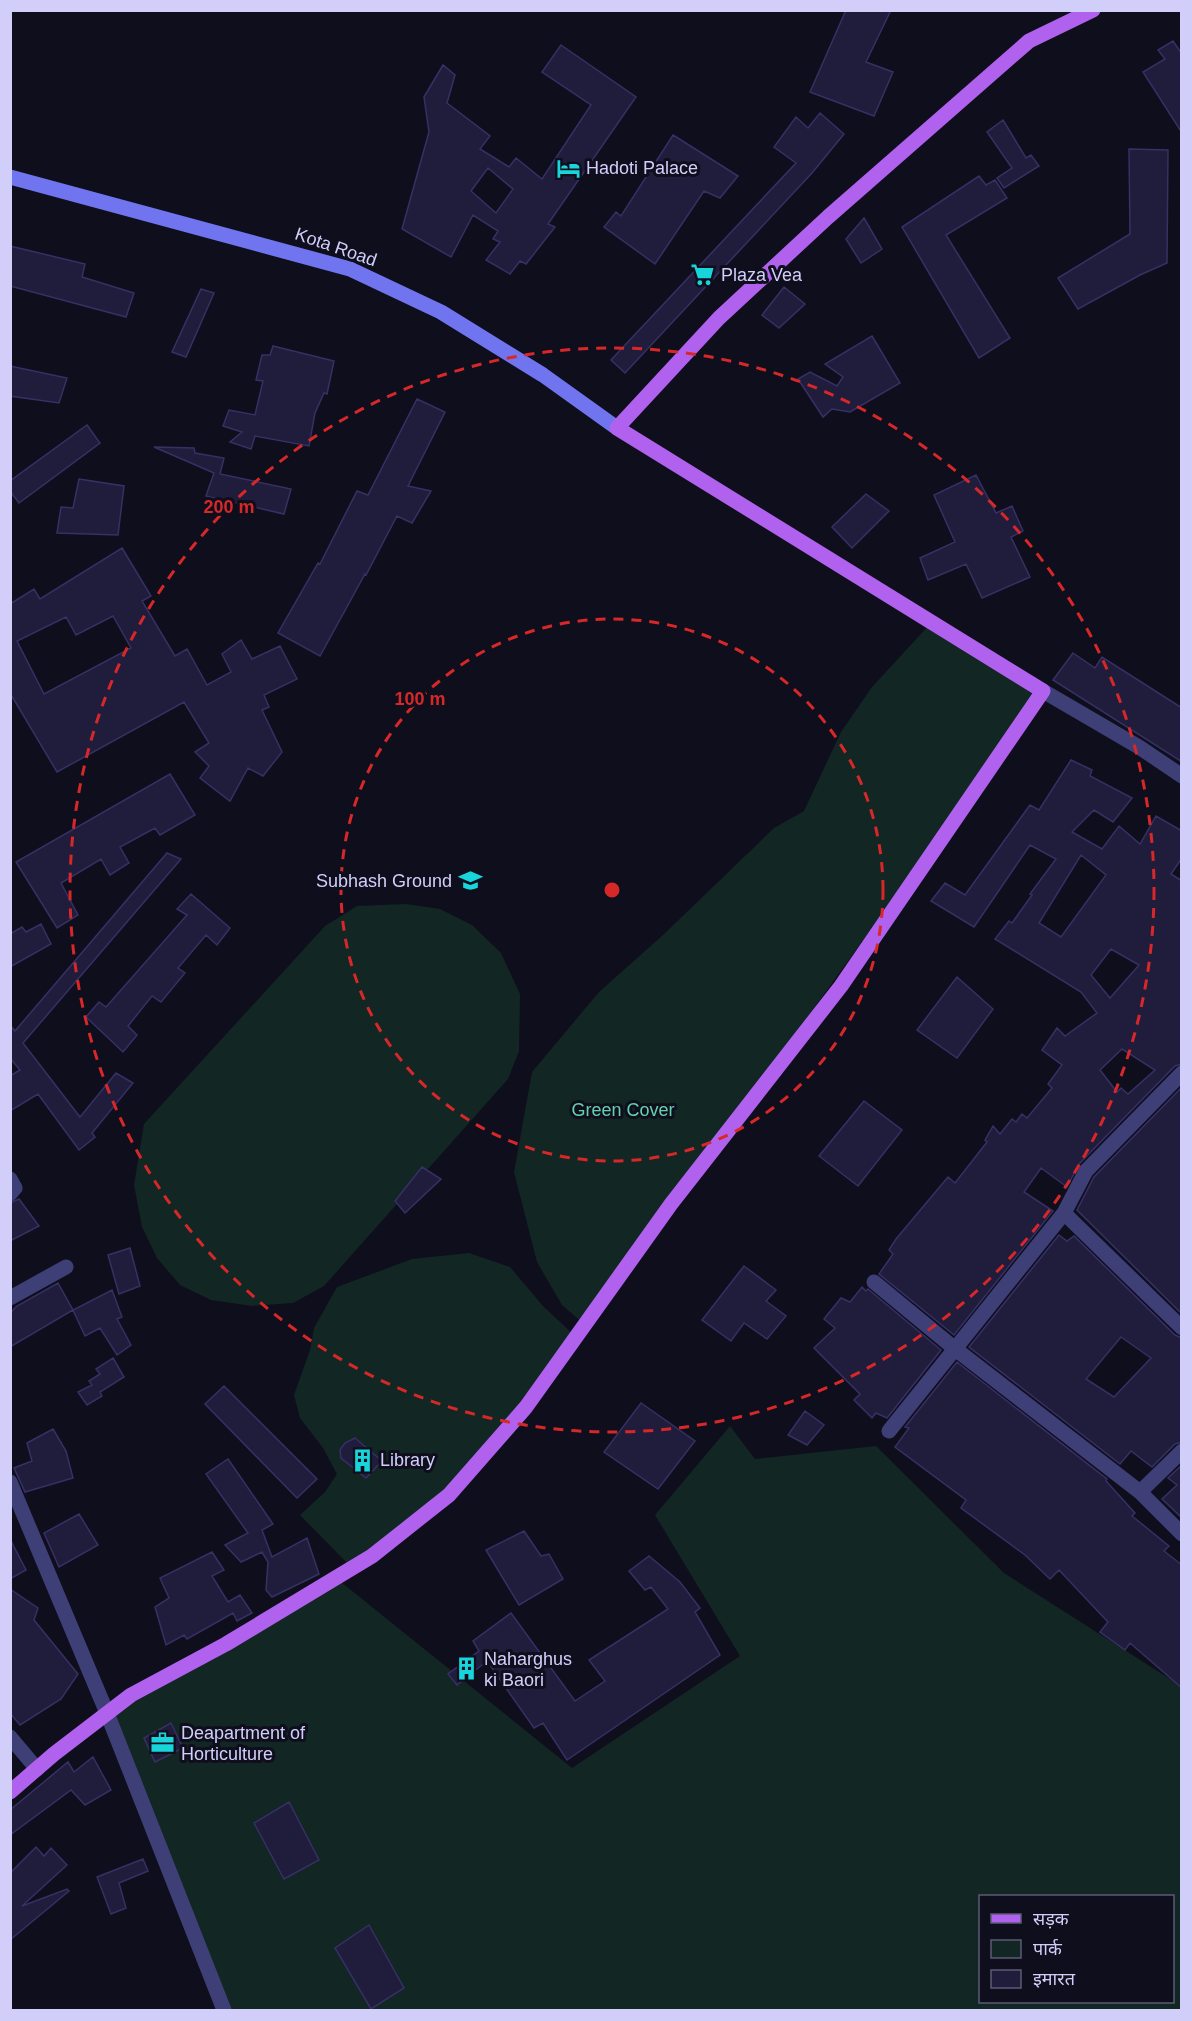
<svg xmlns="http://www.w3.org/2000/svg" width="1192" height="2021" font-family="Helvetica,'Noto Sans Devanagari',sans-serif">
	<rect width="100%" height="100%" fill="#0f0e1d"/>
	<!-- green -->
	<path fill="#122624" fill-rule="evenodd" d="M932,622L1043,691L585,1325L562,1305L537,1262L514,1172L532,1072L599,992L663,935L774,828L804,811L841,732L872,687Z
		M406,904L440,909L472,925L501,953L520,994L519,1051L508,1079L324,1286L293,1303L252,1306L211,1300L180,1285L157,1258L142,1227L134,1185L144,1124L325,926L357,906Z
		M469,1253L510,1267L543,1306L576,1337L449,1495L352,1568L300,1515L325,1492L337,1474L323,1448L300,1418L294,1395L310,1350L314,1328L337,1287L412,1259Z
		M730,1426L755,1459L876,1446L1004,1573L1181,1686V2010H224L107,1713L336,1578L572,1768L740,1656L655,1515ZM980,1896H1172V2002H980Z"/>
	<!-- building -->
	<path fill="#201c3b" stroke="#373065" stroke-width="1.5" fill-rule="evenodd" d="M846,10H891L866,62L893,72L874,116L810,92Z
		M1173,41L1182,54V133L1143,72L1165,59L1158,50Z
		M561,45L636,97L548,224L555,227L526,264L520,261L510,274L486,260L500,242L493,239L498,231L473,215L451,257L402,229L429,132L424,97L443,65L455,75L447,103L490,136L480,149L509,167L516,158L542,179L591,105L542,72ZM488,168L513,189L496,213L471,191Z
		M820,113L844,134L812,173L625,373L611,360L796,163L774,147L796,117L808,128Z
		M1003,120L1026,158L1031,155L1039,166L1004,188L997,178L1012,168L987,132Z
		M673,135L738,176L720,198L704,191L655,264L604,227L616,212L621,216Z
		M1129,149L1168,150L1167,263L1140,275L1078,309L1058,278L1130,234Z
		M979,176L986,185L995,180L1007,198L946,235L1010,338L979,358L902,227Z
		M864,218L882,249L861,263L846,239Z
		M10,246L85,264L82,277L134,293L126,317L10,286Z
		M784,287L805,304L779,328L762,315Z
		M201,289L214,293L186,357L172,352Z
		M872,336L900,383L850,412L832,409L823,417L798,379L810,372L837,386L843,377L825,364Z
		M273,346L334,361L327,394L324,393L315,413L309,446L255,436L251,449L230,442L242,432L223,426L229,410L255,415L263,381L256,380L262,355H270Z
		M10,366L67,378L59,403L10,396Z
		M417,399L445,412L408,486L431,491L412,523L397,516L366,575L365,574L320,656L278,633L318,563L320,564L357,491L368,495Z
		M87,425L100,443L19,503L10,491V481Z
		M154,447L194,448L195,453L224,458L220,474L291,489L284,514L206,496L214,473Z
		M976,475L996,513L1012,506L1023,531L1011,537L1030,577L982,598L966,564L928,580L920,558L955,542L934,495Z
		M79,479L124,486L118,535L57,533L61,507L73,508Z
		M866,494L889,511L852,548L832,527Z
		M122,548L151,596L142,601L175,656L187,649L207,685L231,672L222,654L241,640L252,659L280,646L297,679L264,695L269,707L262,710L282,752L263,776L248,768L230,801L200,778L209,766L195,752L209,743L184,702L57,772L10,693V604L34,589L40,599ZM113,616L131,648L44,694L17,641L66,617L76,635Z
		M1073,653L1095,668L1102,657L1182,708V762L1053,680Z
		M1071,760L1092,770L1090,776L1132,798L1113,822L1094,810L1072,832L1102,849L1119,826L1140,844L1156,816L1182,831V858L1171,874L1182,881V1064L1175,1066L1079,1164L1067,1187L1041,1168L1024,1192L1053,1211L954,1335L879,1274L893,1254L889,1250L896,1239L948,1177L955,1183L987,1142L985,1140L993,1126L1000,1134L1012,1119L1016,1122L1022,1114L1027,1118L1052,1088L1048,1084L1062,1065L1042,1050L1057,1028L1065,1036L1097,1013L1081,992L995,939L1009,921L1012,923L1032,895L1030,894L1056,859L1030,845L974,927L931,901L945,883L965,895L1030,805L1039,810ZM1081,855L1106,875L1061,937L1039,923ZM1111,949L1139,965L1110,998L1091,975ZM1122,1049L1155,1070L1128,1094L1121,1088L1117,1092L1100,1070Z
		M170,774L195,815L160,835L155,828L120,847L129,863L110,875L101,859L61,883L78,915L57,928L16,862Z
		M167,853L181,859L23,1043L80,1117L116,1073L133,1083L92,1133L95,1137L79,1150L38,1094L10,1111V1076L20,1070L10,1058V1025L15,1031Z
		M191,894L230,928L217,945L206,935L178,968L185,973L161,1002L152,996L128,1026L137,1035L123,1052L86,1017L99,1002L106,1007L187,915L177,909Z
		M41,924L51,944L10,967V934L22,927L26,932Z
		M957,977L993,1009L957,1058L917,1030Z
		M1182,1087V1314L1077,1210L1094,1177Z
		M864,1101L902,1130L858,1186L819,1156Z
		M422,1167L441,1179L405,1213L395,1201Z
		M19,1199L39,1226L10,1241V1203Z
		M1059,1235L1067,1241L1074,1236L1175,1335L1182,1338V1442L1175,1444L1152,1467L1131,1451L1120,1464L969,1347ZM1121,1337L1151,1358L1114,1397L1086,1379Z
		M130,1248L140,1286L119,1294L108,1255Z
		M744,1266L776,1290L766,1301L786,1316L767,1339L744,1323L731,1341L702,1320Z
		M58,1283L73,1310L10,1347V1313L17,1306Z
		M862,1287L866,1291L868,1289L941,1350L887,1418L876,1413L872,1418L854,1400L860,1394L814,1348L835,1328L824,1319L841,1298L850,1302Z
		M112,1290L122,1317L117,1319L131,1345L117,1355L100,1328L85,1336L73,1310Z
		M113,1358L124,1377L100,1392L102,1396L87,1405L78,1392L92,1385L89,1381L100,1374L96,1369Z
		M957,1362L1107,1479L1106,1481L1135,1513L1132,1516L1169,1546L1164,1551L1182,1565V1688L1130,1643L1125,1650L1100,1632L1108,1622L1059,1570L1050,1579L1025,1555L961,1508L966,1500L895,1447L909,1428L905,1427Z
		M224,1386L317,1479L297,1498L205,1404Z
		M641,1403L695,1441L658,1489L604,1452Z
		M805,1411L824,1425L807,1445L788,1435Z
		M53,1429L66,1451L73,1478L25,1492L14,1468L32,1461L27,1443Z
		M355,1438L382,1461L366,1478L341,1458L340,1450L345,1443Z
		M228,1459L273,1524L262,1530L272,1557L307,1538L319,1574L272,1597L266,1590L268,1562L262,1552L241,1562L225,1545L248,1533L206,1474Z
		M1182,1465V1518L1162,1499L1177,1485L1168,1478Z
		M79,1514L98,1545L59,1567L44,1533Z
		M524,1531L541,1556L549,1554L563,1579L519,1605L486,1550Z
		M10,1539L26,1570L10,1579Z
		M212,1552L224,1570L212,1576L228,1602L240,1595L252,1613L237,1621L233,1613L187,1639L184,1635L166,1645L155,1607L169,1598L160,1578Z
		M649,1556L680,1582L700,1608L695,1612L720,1655L567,1760L543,1723L534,1728L487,1661L457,1685L448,1674L479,1651L473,1641L511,1613L575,1701L605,1681L589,1660L668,1609L651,1587L645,1590L629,1571Z
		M10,1589L38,1608L34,1620L78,1674L61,1699L20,1725L10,1713Z
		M171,1723L183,1748L155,1762L144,1738Z
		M93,1757L111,1790L85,1805L71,1790L10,1835V1810L68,1762L74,1772Z
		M289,1802L319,1860L284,1879L254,1823Z
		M36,1847L44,1856L51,1848L67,1865L22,1906L67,1889L69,1891L10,1940V1873Z
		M143,1859L148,1871L119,1883L126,1908L111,1914L97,1877Z
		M369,1925L404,1988L371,2009L335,1948Z"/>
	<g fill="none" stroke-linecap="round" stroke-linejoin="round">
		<!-- minor -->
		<path stroke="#3e3f77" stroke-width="15" d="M10,1179L15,1188L10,1194
			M1064,1213L1182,1328
			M874,1282L954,1348L1140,1492L1182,1534
			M10,1298L66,1267
			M889,1431L1064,1213L1086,1171L1182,1073
			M1140,1492L1182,1451
			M10,1737L37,1769"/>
		<!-- tertiary -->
		<path stroke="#3e3f77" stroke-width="15" d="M1043,691L1139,747L1182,776
			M10,1482L107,1713L224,2010"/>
		<!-- secondary -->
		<path stroke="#7075ef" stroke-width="15" d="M10,177L350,269L441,312L543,375L617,428"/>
		<!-- primary -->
		<path stroke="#b062ee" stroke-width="15" d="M10,1792L54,1754L131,1695L226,1644L372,1556L449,1495L526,1407L671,1204L841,986L1043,691L617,428L719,318L828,217L1029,41L1093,10"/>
	</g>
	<!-- distance rings -->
	<g fill="none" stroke="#d62828" stroke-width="3" stroke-dasharray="10 8">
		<circle cx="612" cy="890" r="271"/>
		<circle cx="612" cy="890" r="542"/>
	</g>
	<!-- icons -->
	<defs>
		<symbol id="hotel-bare" viewBox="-9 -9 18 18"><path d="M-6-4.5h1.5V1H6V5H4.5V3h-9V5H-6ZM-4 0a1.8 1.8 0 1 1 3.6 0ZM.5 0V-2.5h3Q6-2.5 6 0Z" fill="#18d5dc" stroke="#0f0e1d" stroke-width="2.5" paint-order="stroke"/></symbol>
		<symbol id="supermarket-bare" viewBox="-9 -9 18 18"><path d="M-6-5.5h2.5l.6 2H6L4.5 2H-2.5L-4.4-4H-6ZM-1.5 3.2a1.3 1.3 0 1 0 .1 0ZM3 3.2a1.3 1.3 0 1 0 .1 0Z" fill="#18d5dc" stroke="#0f0e1d" stroke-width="2.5" paint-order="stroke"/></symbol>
		<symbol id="university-bare" viewBox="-9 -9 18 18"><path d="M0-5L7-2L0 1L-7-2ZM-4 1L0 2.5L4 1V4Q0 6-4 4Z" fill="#18d5dc" stroke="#0f0e1d" stroke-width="2.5" paint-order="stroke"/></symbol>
		<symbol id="building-bare" viewBox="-9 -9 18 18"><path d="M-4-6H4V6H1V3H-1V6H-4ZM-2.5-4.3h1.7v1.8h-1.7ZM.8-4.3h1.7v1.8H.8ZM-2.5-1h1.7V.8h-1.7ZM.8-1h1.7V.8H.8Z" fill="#18d5dc" stroke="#0f0e1d" stroke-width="2.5" paint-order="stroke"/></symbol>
		<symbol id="office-bare" viewBox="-9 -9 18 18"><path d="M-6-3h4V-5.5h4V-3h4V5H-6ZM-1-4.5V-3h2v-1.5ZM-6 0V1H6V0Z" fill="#18d5dc" stroke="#0f0e1d" stroke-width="2.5" paint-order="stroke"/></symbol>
	</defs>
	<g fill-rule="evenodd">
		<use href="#hotel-bare" x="552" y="152" width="33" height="33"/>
		<use href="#supermarket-bare" x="686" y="258" width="33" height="33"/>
		<use href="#university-bare" x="454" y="864" width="33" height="33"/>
		<use href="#building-bare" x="346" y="1444" width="33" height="33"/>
		<use href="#building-bare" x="450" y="1652" width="33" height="33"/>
		<use href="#office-bare" x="146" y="1726" width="33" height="33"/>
	</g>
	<g text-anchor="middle" stroke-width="6" stroke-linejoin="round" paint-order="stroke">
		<!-- poi labels -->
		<g font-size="18" fill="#d1cffa" stroke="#0f0e1d" text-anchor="start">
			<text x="586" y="174">Hadoti Palace</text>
			<text x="721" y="281">Plaza Vea</text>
			<text x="452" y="887" text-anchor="end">Subhash Ground</text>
			<text x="380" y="1466">Library</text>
			<text x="484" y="1665">Naharghus<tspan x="484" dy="21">ki Baori</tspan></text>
			<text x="181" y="1739">Deapartment of<tspan x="181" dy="21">Horticulture</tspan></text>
		</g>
		<!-- street labels -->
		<g font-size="18" fill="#d1cffa" stroke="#0f0e1d">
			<text transform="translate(336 247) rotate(19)" y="6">Kota Road</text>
		</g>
		<!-- park labels -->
		<g font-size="18" fill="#63d1af" stroke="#0f0e1d">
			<text x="623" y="1116">Green Cover</text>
		</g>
	</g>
	<circle cx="612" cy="890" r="9" fill="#d62828" stroke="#0f0e1d" stroke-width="3"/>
	<g font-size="18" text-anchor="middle" font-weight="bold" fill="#d62828" stroke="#0f0e1d" stroke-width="6" stroke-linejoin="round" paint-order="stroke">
		<text x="229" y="513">200 m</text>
		<text x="420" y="705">100 m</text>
	</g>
	<!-- border -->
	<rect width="1192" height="2021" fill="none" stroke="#d1cffa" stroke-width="24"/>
	<!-- legend -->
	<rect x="979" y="1895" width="195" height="108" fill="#0f0e1d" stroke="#5d5b75" stroke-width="1.5"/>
	<rect x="991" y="1914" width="30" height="9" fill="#b062ee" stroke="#5d5b75" stroke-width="1.5"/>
	<text x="1033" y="1925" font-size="18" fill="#d1cffa">सड़क</text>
	<rect x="991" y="1940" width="30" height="18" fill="#122624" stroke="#5d5b75" stroke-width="1.5"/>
	<text x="1033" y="1955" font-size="18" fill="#d1cffa">पार्क</text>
	<rect x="991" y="1970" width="30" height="18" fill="#201c3b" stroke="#5d5b75" stroke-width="1.5"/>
	<text x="1033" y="1985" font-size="18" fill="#d1cffa">इमारत</text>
</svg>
